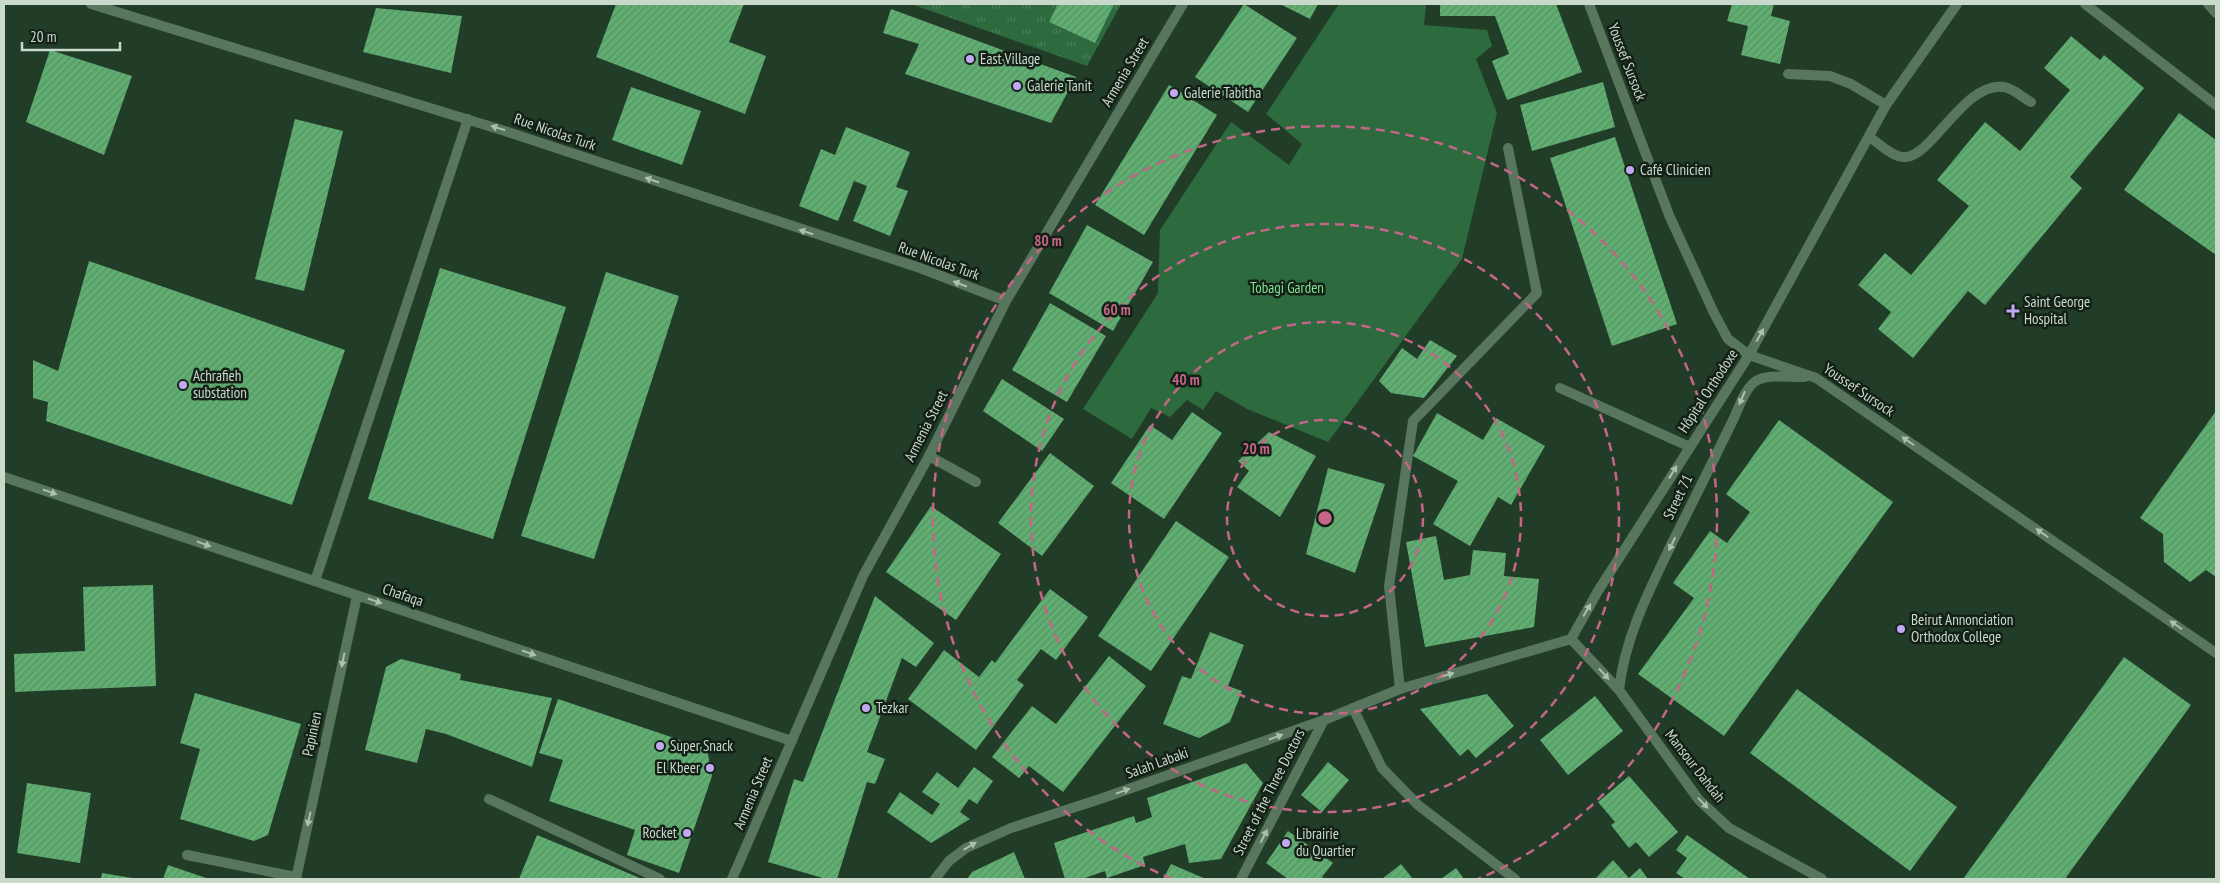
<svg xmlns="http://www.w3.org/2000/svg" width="2220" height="883" font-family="'PT Sans Narrow',sans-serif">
	<defs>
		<pattern id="park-tufts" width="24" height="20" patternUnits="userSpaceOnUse" patternTransform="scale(1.25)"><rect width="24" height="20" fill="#2d6a3d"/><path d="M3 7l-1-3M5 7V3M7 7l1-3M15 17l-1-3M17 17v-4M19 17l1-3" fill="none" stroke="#4a7f58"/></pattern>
		<pattern id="building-hatch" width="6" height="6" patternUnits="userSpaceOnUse" patternTransform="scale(1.25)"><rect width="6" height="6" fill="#60ae72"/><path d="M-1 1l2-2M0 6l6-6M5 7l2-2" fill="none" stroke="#579365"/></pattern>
	</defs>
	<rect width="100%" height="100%" fill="#213c27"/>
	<!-- green -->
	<path fill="#2d6a3d" d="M1339,4H1426L1424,25L1487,30L1492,46L1476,59L1497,113L1462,259L1328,442L1247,409L1216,391L1203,410L1187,400L1170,417L1151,408L1132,439L1083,409L1158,293L1160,230L1231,122L1289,165L1302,144L1266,114Z"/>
	<!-- park -->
	<path fill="url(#park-tufts)" d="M911,4H1121L1087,66Z"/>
	<!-- building -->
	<path fill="url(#building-hatch)" d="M616,4H744L729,42L766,56L745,114L596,57Z
		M1058,4H1114L1095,43L1049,22Z
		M1244,4L1297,38L1248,112L1195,77Z
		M1280,4H1318L1310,19Z
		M1440,4H1556L1582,72L1507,100L1492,61L1509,54L1495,16H1440Z
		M1732,4H1774L1771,16L1790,21L1780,64L1741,55L1748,26L1727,21Z
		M376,8L462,16L451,73L363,52Z
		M891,9L1076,77L1051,123L905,74L919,44L883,33Z
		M2071,36L2100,60L2104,55L2144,88L2070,177L2082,188L1985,305L1968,291L1913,358L1878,329L1891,312L1858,285L1885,253L1911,275L1969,206L1937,180L1985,122L2020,151L2070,90L2044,68Z
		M50,50L132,76L104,155L26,122Z
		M1603,82L1615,127L1532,151L1520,105Z
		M1169,85L1217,115L1144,235L1095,205Z
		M631,87L701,111L682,165L612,140Z
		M2179,113L2216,140V255L2124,190Z
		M295,119L343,131L304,291L255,279Z
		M846,127L910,152L896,187L908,191L890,236L853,221L867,186L854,181L838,221L799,206L821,149L835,155Z
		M1615,137L1677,324L1612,346L1550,158Z
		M1087,225L1153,262L1113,331L1049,293Z
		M89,261L345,350L292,505L46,421L48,402L33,398V360L58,371Z
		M440,268L566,307L493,539L368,499Z
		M606,272L679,296L594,559L521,536Z
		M1050,303L1106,336L1067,402L1012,370Z
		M1430,340L1457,356L1424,398L1391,393L1379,381L1402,348L1417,359Z
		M1002,379L1064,419L1042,451L983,411Z
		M2216,411V577L2206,570L2190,582L2164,562L2163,534L2140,518Z
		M1192,412L1222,433L1164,519L1111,483L1150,425L1172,440Z
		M1437,413L1483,440L1496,418L1545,446L1511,505L1498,497L1470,546L1433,524L1458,481L1413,456Z
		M1779,420L1893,502L1724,736L1638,674L1694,598L1673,583L1710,531L1727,543L1750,512L1726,494Z
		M1269,432L1316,456L1280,517L1237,487L1249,471L1238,461Z
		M1050,453L1094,486L1042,556L998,523Z
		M1328,468L1385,484L1355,573L1306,554Z
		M931,506L1001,554L956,620L886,572Z
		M1176,521L1229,557L1151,671L1098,636Z
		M1436,536L1444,580L1470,575L1473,550L1506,553L1504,576L1539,579L1534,627L1425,647L1406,542Z
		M153,585L156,686L15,692L14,654L85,651L83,587Z
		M1050,589L1088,617L1056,660L1041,649L1017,680L1024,685L976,750L908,699L944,650L979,677L992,660L995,663Z
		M875,596L934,643L916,667L902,658L867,752L885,759L875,784L867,782L837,879H826L768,862L794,779L803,782Z
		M1210,632L1244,645L1228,686L1242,691L1230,722L1199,738L1163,724L1182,676L1191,679Z
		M1109,656L1146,686L1063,792L1029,766L1019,778L992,757L1032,706L1056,724Z
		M2124,657L2191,705L2065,879H1963Z
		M401,659L461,674L460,680L552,698L532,767L446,734L426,729L417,763L365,750L386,667Z
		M1797,689L1957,807L1910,871L1750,753Z
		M195,693L301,724L268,835L254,841L180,819L200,749L180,743Z
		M1487,694L1514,726L1476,758L1468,749L1460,756L1420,709Z
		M1595,696L1623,731L1568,775L1540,740Z
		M558,699L707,749L712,776L679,873L627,855L635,830L549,801L563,760L539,753Z
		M1328,762L1349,780L1322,812L1301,795Z
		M1246,763L1263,783L1221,859L1189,863L1185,844L1143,857L1145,865L1107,878L1105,871L1082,879H1065L1054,843L1134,816L1136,823L1152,817L1147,798Z
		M974,767L993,781L977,804L969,799L960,812L970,819L931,843L887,812L900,792L932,815L940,804L922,792L937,772L958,788Z
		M1629,776L1678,832L1649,857L1636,842L1629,848L1611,825L1615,822L1598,802Z
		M27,783L91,793L80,863L17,853Z
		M1288,831L1333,863L1322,877L1325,879H1288L1266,863Z
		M537,835L588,856L642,879H519Z
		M1687,835L1750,879H1685L1676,873L1687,858L1676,850Z
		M1014,852L1025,879H967L972,872Z
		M1613,860L1629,878L1640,868L1648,879H1595Z
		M1171,864L1206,879H1163Z
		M1401,864L1413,879H1382Z
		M168,865L209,879H163Z
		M1456,868L1464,879H1441Z
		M102,873L132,878V879H101Z"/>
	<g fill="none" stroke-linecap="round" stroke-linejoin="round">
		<!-- service -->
		<path stroke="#58765d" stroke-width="10" d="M2085,4L2216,105
			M1788,74L1830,76L1851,84L1886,105
			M1869,137C1879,143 1893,158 1906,157C1933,155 1965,81 2004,87C2013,88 2023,98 2031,102
			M1560,388L1690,447
			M1400,689L1389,586L1413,421L1537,293L1508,148
			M1353,708L1382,768L1418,805L1515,879"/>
		<!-- pedestrian -->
		<path stroke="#58765d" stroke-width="10" d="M929,456L976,482"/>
		<!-- minor -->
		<path stroke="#58765d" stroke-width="10" d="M1589,4L1669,215L1714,313L1728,339L1749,355L1816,378L2216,653
			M2208,4L2216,13
			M315,581L468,119
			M1571,639L1619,690L1699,800L1729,828L1822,879
			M1619,690C1625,636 1650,589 1673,541C1694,500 1714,459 1734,418C1753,371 1757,376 1805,377
			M489,799L660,879
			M187,855L296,877
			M296,879L357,596
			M1241,879L1324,720"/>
		<!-- tertiary -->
		<path stroke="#58765d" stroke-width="10" d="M91,4L505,131L920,268L1006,301
			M4,477L792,741
			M732,879L863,576L929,456L1006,301L1183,4
			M935,879L949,861L966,848L1011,828L1103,798L1324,720L1400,689L1571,639L1598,591L1749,355L1886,105L1957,4"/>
	</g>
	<!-- one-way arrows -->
	<defs><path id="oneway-solid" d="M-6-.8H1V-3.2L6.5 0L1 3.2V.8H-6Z" transform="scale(1.25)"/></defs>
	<g fill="#adc0b0">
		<use href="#oneway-solid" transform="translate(498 128) rotate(-163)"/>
		<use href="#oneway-solid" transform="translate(652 180) rotate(-161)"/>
		<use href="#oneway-solid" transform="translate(806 232) rotate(-162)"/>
		<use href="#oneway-solid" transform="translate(960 284) rotate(-159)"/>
		<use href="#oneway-solid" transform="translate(1760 335) rotate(-61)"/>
		<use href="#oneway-solid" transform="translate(1742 398) rotate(114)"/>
		<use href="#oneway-solid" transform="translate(1908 441) rotate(-145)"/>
		<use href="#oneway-solid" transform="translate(1673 472) rotate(-58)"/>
		<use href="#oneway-solid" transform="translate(50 492) rotate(19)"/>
		<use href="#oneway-solid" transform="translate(2042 533) rotate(-145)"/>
		<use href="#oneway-solid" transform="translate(204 544) rotate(19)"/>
		<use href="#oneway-solid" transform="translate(1672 544) rotate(116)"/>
		<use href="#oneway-solid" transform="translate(375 601) rotate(19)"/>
		<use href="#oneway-solid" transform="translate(1587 610) rotate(-60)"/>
		<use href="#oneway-solid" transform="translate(2176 625) rotate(-145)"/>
		<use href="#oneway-solid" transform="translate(529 653) rotate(19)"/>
		<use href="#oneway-solid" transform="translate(343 660) rotate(102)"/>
		<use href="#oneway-solid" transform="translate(1604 674) rotate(47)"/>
		<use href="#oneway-solid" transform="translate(1447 675) rotate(-16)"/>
		<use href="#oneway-solid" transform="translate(1276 737) rotate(-20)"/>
		<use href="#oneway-solid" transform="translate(1123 791) rotate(-20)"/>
		<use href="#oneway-solid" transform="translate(1703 803) rotate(46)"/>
		<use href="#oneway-solid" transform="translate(309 819) rotate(102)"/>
		<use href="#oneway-solid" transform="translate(1264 836) rotate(-63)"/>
		<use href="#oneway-solid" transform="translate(970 846) rotate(-31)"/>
	</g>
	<!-- distance rings -->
	<g fill="none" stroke="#c56588" stroke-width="2.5" stroke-dasharray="9 6">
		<circle cx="1325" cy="518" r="98"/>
		<circle cx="1325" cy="518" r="196"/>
		<circle cx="1325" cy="518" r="294"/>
		<path d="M1172 879A392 392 0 1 1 1478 879"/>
	</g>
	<!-- markers -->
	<g fill="#c2a8f3" stroke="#142016" stroke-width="2">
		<circle cx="970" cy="59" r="5"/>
		<circle cx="1017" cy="86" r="5"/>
		<circle cx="1174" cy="93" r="5"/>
		<circle cx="1630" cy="170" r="5"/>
		<path d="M2010.5 303.5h5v5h5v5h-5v5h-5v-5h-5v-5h5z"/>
		<circle cx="183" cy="385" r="5"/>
		<circle cx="1901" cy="629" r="5"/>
		<circle cx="866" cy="708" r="5"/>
		<circle cx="660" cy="746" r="5"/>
		<circle cx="710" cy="768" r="5"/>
		<circle cx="687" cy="833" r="5"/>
		<circle cx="1286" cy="843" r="5"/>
	</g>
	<g text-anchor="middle" stroke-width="5" stroke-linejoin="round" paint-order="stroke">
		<!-- poi labels -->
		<g font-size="15" fill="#c9d9cc" stroke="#142016" text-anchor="start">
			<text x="980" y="64">East Village</text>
			<text x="1027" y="91">Galerie Tanit</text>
			<text x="1184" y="98">Galerie Tabitha</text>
			<text x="1640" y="175">Café Clinicien</text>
			<text x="2024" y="307">Saint George<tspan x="2024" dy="17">Hospital</tspan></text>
			<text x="193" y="381">Achrafieh<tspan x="193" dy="17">substation</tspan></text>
			<text x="1911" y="625">Beirut Annonciation<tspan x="1911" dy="17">Orthodox College</tspan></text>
			<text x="876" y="713">Tezkar</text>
			<text x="670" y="751">Super Snack</text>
			<text x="700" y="773" text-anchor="end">El Kbeer</text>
			<text x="677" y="838" text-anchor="end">Rocket</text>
			<text x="1296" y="839">Librairie<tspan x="1296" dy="17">du Quartier</tspan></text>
		</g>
		<!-- street labels -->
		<g font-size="15" fill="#c9d9cc" stroke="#142016">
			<text transform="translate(1627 62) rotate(69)" y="5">Youssef Sursock</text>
			<text transform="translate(1125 72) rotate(-59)" y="5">Armenia Street</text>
			<text transform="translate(555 132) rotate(19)" y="5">Rue Nicolas Turk</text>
			<text transform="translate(939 261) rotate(20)" y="5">Rue Nicolas Turk</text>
			<text transform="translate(1859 390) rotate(34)" y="5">Youssef Sursock</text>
			<text transform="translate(1708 391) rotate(-57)" y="5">Hôpital Orthodoxe</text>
			<text transform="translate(926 426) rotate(-63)" y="5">Armenia Street</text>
			<text transform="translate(1678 497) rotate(-64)" y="5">Street 71</text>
			<text transform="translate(403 595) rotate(19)" y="5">Chafaqa</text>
			<text transform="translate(312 734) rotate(-78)" y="5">Papinien</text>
			<text transform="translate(1157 763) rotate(-20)" y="5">Salah Labaki</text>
			<text transform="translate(1695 766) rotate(52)" y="5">Mansour Dahdah</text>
			<text transform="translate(1269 792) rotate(-63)" y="5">Street of the Three Doctors</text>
			<text transform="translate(753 793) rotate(-67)" y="5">Armenia Street</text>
		</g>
		<!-- park labels -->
		<g font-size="15" fill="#7ee596" stroke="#142016">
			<text x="1287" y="293">Tobagi Garden</text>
		</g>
	</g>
	<circle cx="1325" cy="518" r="8" fill="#c56588" stroke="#142016" stroke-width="2.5"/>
	<g font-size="15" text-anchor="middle" font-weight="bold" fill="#c56588" stroke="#142016" stroke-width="5" stroke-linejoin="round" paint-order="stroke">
		<text x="1048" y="246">80 m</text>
		<text x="1117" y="315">60 m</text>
		<text x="1186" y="385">40 m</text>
		<text x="1256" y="454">20 m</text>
	</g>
	<!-- border -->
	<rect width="2220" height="883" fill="none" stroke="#c9d9cc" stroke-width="10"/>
	<!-- scale -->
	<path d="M22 42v8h98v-8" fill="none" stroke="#c9d9cc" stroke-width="2.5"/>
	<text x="30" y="42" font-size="15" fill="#c9d9cc" stroke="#142016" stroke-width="4" paint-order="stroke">20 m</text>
</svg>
